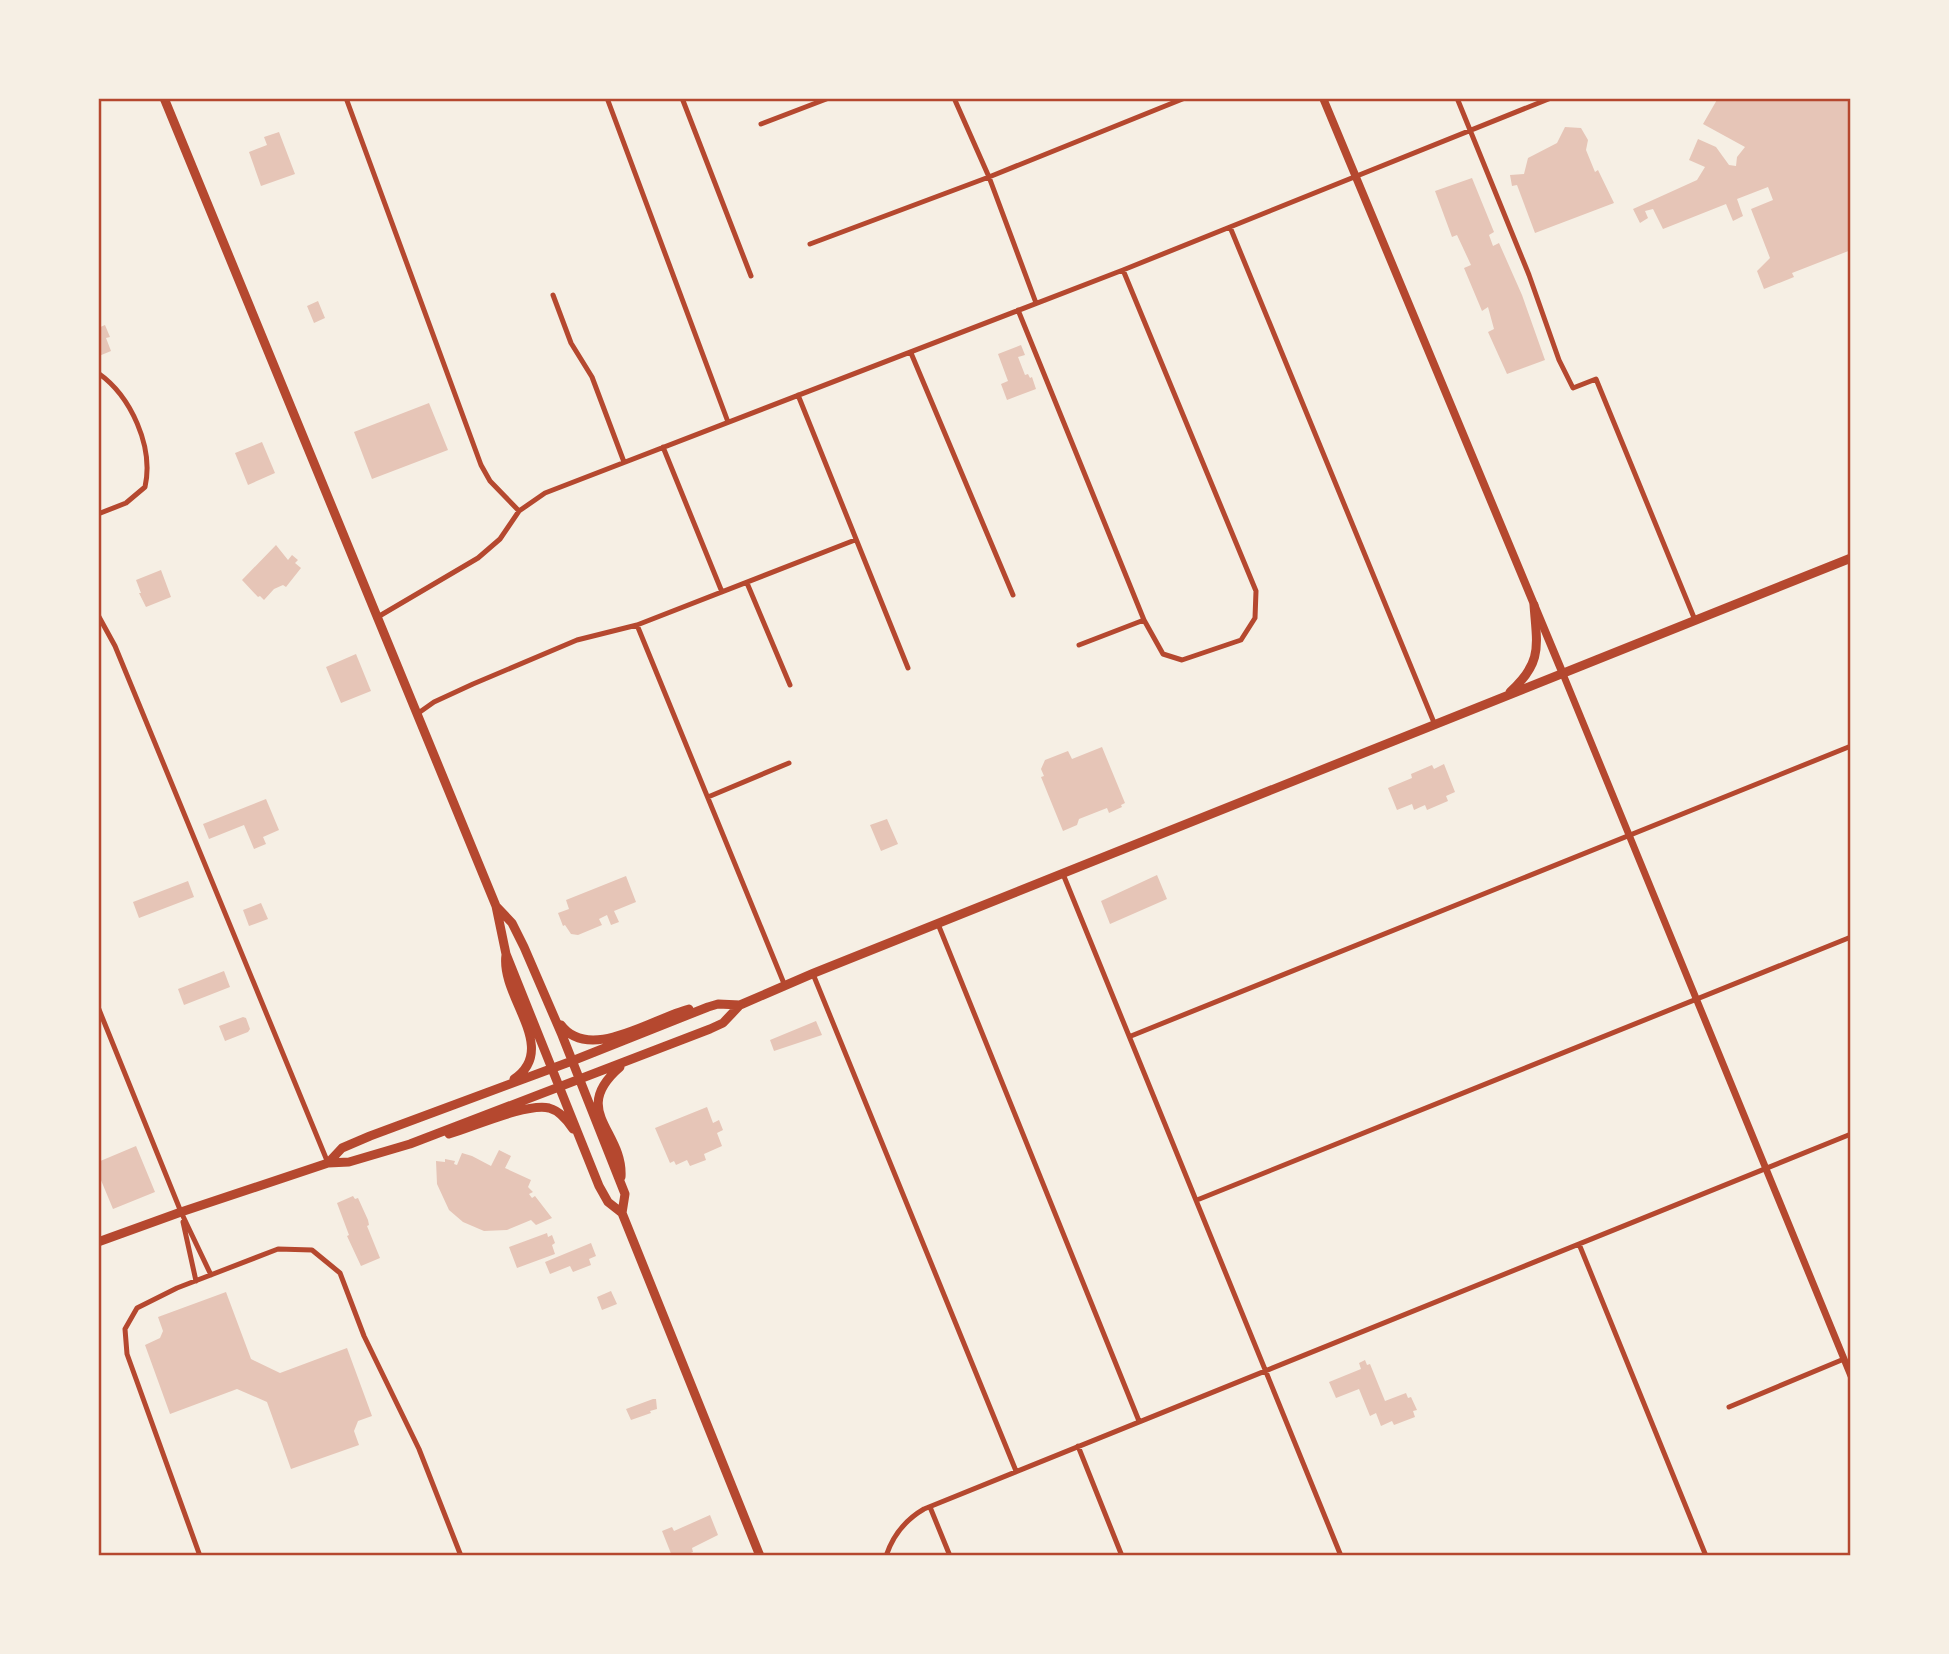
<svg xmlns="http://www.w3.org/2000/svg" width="1949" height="1654" font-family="'Asap Condensed',sans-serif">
	<rect width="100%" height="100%" fill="#f6efe4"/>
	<!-- building -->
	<path fill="#e6c5b7" d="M1718,98H1851V250L1792,273L1794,277L1764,289L1757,271L1770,258L1751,209L1773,200L1768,187L1737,199L1743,216L1733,221L1726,204L1663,229L1653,209L1645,211L1648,218L1640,223L1633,209L1697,180L1705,167L1689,160L1698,139L1716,147L1729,165L1736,166L1737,157L1745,147L1703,124Z
		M1565,127L1581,128L1588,140L1586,150L1595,172L1598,170L1614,203L1535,233L1517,185L1512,186L1510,175L1524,174L1528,158L1557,143Z
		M279,132L295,174L261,186L249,152L267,145L264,137Z
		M1472,178L1494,232L1489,235L1493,246L1499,243L1522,295L1545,360L1507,374L1488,332L1494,329L1488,307L1482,311L1464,268L1471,265L1457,235L1452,237L1435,191Z
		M318,301L325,318L314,323L307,306Z
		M105,325L110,337L106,338L111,351L99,356L98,328Z
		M1021,345L1025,355L1018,357L1025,375L1028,374L1030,378L1032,377L1036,389L1007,400L1001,384L1008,381L998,354Z
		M429,403L448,450L372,479L354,432Z
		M262,442L275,473L248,485L235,453Z
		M276,545L288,560L292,555L298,560L295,563L301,568L286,587L283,585L274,589L264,600L260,596L258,597L242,580Z
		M161,570L171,597L146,607L139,593H141L136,580Z
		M356,654L371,691L341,703L326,667Z
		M1102,747L1125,803L1121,805L1122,807L1109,813L1107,808L1079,819L1077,825L1063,831L1041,777L1044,776L1041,769L1045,760L1068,751L1072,759Z
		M1444,764L1455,792L1446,796L1448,801L1427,810L1425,805L1414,810L1412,804L1397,810L1388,788L1412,778L1411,774L1432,765L1434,769Z
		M266,799L279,830L263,837L266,844L254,849L244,825L209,839L203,824Z
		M887,819L898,844L881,851L870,825Z
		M1157,875L1167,899L1110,924L1101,901Z
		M626,876L636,902L614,911L619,922L611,925L607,915L599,919L602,925L578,935L571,934L565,925L563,926L558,913L569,909L566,900Z
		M188,881L194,897L139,918L133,902Z
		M261,903L268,919L249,926L243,910Z
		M224,971L230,987L184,1005L178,989Z
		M243,1017L246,1018L250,1029L248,1032L225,1041L219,1026Z
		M816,1021L822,1035L774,1051L770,1040Z
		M707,1107L713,1123L719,1120L723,1130L717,1133L722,1146L704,1154L706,1160L690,1166L687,1160L676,1165L674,1161L670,1163L655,1128Z
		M136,1146L155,1192L113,1209L98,1173V1162Z
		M499,1150L511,1156L505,1168L531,1180L528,1187L533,1192L529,1194L532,1198L535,1196L552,1218L536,1225L531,1220L507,1230L484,1231L463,1222L449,1210L437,1184L436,1161L445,1162V1159L455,1161L454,1164L457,1165L462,1153L472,1156L491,1166Z
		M353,1196L355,1199L358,1198L368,1220L369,1225L367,1226L380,1258L361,1266L347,1236L349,1235L337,1203Z
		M547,1233L548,1237L552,1235L555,1243L552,1245L555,1254L517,1268L509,1247Z
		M591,1243L596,1256L589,1259L591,1265L573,1272L570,1266L550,1274L545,1262Z
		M611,1291L617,1304L602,1310L597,1297Z
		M226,1292L251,1359L280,1373L347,1348L372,1416L358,1421L354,1431L359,1445L291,1469L267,1402L237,1389L170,1414L145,1345L160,1338L163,1331L158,1317Z
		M1365,1360L1367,1365L1370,1364L1385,1401L1406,1393L1408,1398L1411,1397L1417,1410L1413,1411L1415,1417L1394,1425L1392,1421L1381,1426L1376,1413L1370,1416L1359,1389L1336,1398L1329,1382L1361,1369L1359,1363Z
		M653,1399H656L657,1409L650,1411L651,1413L631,1420L626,1409Z
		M710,1515L718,1535L692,1548L693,1552L683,1556H672L662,1531L672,1527L674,1531Z"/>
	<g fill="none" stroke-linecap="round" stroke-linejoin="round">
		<!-- minor -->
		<path stroke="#b5482f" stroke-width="5" d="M346,98L481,465L490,481L519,511
			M607,98L728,422
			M682,98L751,276
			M954,98L989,177L1036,303
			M1457,98L1529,275L1559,360L1573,388L1596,379L1695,620
			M761,124L829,98
			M1230,227L1435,725
			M810,244L989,177L1185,98
			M553,295L571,343L592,377L624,462
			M1018,310L1144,620L1163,654L1182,660L1241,640L1255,618L1256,591L1123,270
			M911,353L1013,595
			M98,373C131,396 154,447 145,487L126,503L98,514
			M798,395L908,668
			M663,447L722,592
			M747,583L790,685
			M98,615L115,646L328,1163
			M376,618L478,558L500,539L519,511L545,493L1123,270L1551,98
			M637,625L785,986
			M1079,645L1144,620
			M417,714L434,702L473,684L577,640L637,625L855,540
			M708,797L789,763
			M1063,874L1341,1556
			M938,924L1139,1421
			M813,974L1016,1471
			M98,1007L181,1212L211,1275
			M1131,1036L1851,746
			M1197,1200L1851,937
			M183,1222L196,1281
			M1579,1244L1706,1556
			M1729,1407L1844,1359
			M1078,1446L1122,1556
			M930,1507L950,1556
			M200,1556L127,1354L125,1329L137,1308L177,1288L278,1249L312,1250L340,1273L364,1336L419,1449L461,1556
			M886,1556C893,1535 905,1520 924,1509L1851,1134"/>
		<!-- tertiary -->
		<path stroke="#b5482f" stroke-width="7" d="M1563,674L1851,1376"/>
		<!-- secondary -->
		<path stroke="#b5482f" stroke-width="8" d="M1323,98L1563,674"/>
		<!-- primary -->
		<path stroke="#b5482f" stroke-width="9" d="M164,98L496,906L506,954L599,1186L608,1202L622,1213L760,1556
			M1510,692C1543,662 1537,646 1534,605
			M496,906L512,923L524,947L562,1035L625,1194L622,1213
			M506,955C500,997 560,1048 514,1079
			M561,1025C589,1063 653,1018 689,1009
			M620,1067C569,1111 624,1131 621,1177
			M449,1134C473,1127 526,1103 549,1108C560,1111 567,1120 573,1129
			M328,1163L342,1148L370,1136L572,1061L708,1007L718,1004L740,1005
			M98,1242L181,1212L328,1163L349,1162L410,1144L624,1062L710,1029L723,1023L740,1005L814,973L1851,558"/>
	</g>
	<!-- border -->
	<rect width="1949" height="1654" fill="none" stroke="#f6efe4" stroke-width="200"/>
	<rect x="100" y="100" width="1749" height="1454" fill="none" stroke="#b5482f" stroke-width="2.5"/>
</svg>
